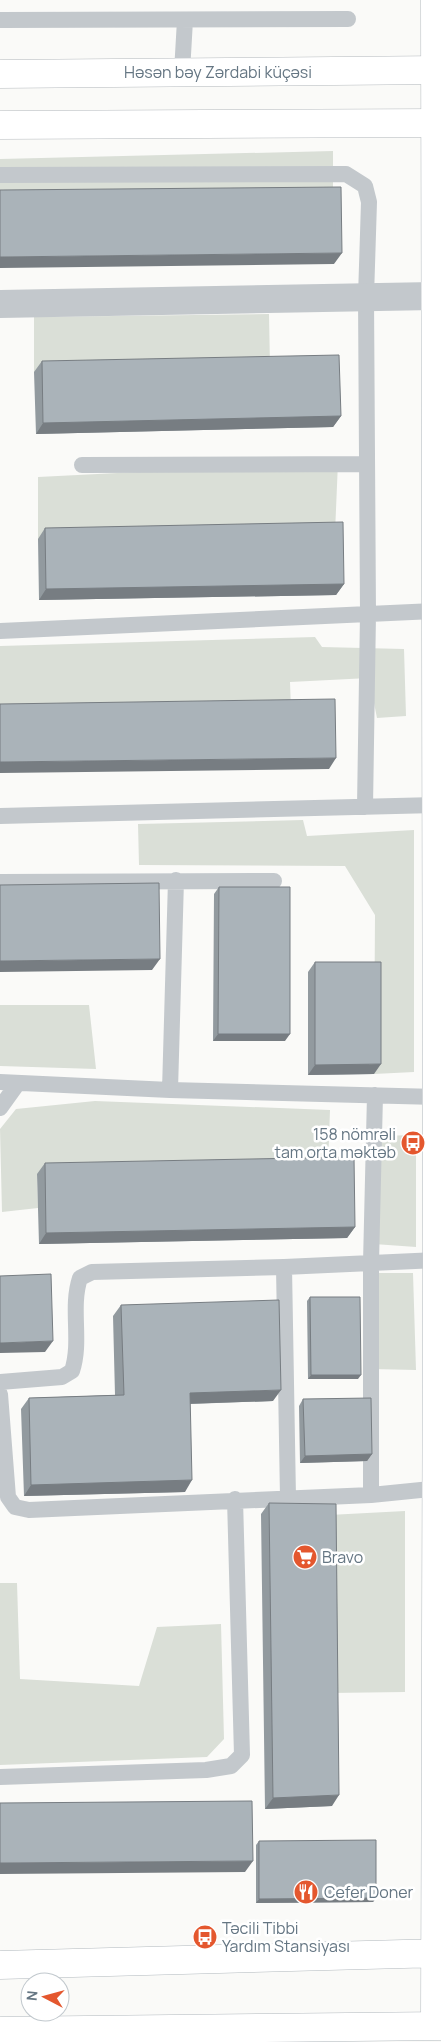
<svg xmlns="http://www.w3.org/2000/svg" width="441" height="2042" font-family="Manrope,sans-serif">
	<rect width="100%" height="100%" fill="#fafaf8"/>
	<!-- green -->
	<path fill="#dadfd7" d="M333,151V198L0,202V159Z
		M269,314L270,367L34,372V317Z
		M338,462L335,533L38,539V477Z
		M315,637L322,647L404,649L406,716L377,718L369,678L290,682L291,710L0,715V646Z
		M303,820L307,836L414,830V1072L374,1074L375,915L345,866L139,865L138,824Z
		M0,1005H89L96,1069L0,1066Z
		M95,1101L330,1110L328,1168L37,1175L38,1208L2,1212L0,1129L16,1109Z
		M416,1135V1247L374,1244L377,1136Z
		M370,1273H413L416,1370L372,1369Z
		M405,1511V1692L330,1693L329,1515Z
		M0,1583H17L20,1679L139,1686L157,1627L221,1624L224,1739L207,1757L0,1765Z"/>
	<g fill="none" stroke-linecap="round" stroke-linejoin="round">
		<defs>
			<path id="secondary" d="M435,0L437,1260L435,2026
				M0,1965L441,1953
				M0,2031L441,2026"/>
			<path id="primary" d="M0,74L441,70
				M0,125L441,123"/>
		</defs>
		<!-- secondary casing -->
		<use href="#secondary" stroke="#b3babf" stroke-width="29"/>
		<!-- primary casing -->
		<use href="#primary" stroke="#b5babe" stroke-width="29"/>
		<!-- service -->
		<path stroke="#c3c8cc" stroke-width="16" d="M0,20L348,19
			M182,72L185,20
			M0,175L346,174L365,186L369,202L366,297L368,614L365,807
			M82,465L367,464
			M0,631L434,611
			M0,816L436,805
			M0,882L274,881
			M0,1082L170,1090L437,1097
			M170,1090L176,880
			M0,1108L18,1083
			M284,1267L288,1498
			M0,1382L62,1377L72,1371C82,1341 70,1308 80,1278L92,1272L284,1267L437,1260
			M0,1394L8,1497L15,1507L29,1510L371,1495L441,1488
			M371,1495V1263L375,1095
			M0,1777L206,1770L231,1766L242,1755L235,1499"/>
		<!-- minor -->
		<path stroke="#c3c8cc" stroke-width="28" d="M0,304L434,296"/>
		<!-- secondary -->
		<use href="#secondary" stroke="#fff" stroke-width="28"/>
		<!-- primary -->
		<use href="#primary" stroke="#fff" stroke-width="28"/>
	</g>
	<!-- wall -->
	<path fill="#929a9f" d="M42,361L341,416L333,427L36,434L34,372Z
		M45,528L344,584L336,595L39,600L38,539Z
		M219,887L285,1041H213L214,894Z
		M315,962L374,1074L308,1075V972Z
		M45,1163L355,1227L347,1238L39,1244L37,1174Z
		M310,1297L358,1379H308L307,1301Z
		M121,1305L273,1401L190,1404L185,1492L24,1496L21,1409L29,1398L115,1395L113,1316Z
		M303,1399L372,1454L367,1461L300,1463L299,1406Z
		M269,1503L332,1806L265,1809L261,1514Z
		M259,1841L376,1898L373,1902L256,1903V1845Z"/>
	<!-- shaded-wall -->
	<path fill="#777d82" d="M342,253L334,264L0,268V257Z
		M341,416L333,427L36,434L43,423Z
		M344,584L336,595L39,600L46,589Z
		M336,758L329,769L0,773V762Z
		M160,959L152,970L0,972V961Z
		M218,1034H290L285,1041H213Z
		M381,1064L374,1074L308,1075L315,1065Z
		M355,1227L347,1238L39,1244L46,1233Z
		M53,1341L45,1352L0,1353V1343Z
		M311,1375H361L358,1379H308Z
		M281,1390L273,1401L182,1404L190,1393Z
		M372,1454L367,1461L300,1463L305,1456Z
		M192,1480L185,1492L24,1496L31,1485Z
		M339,1795L332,1806L265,1809L273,1798Z
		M253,1861L245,1872L0,1874V1863Z
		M376,1898L373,1902L256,1903L259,1899Z"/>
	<!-- building -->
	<path fill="#aab3b9" stroke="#777d82" d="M341,187L342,253L0,257V190Z
		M339,355L341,416L43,423L42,361Z
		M343,522L344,584L46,589L45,528Z
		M335,699L336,758L0,762V704Z
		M159,883L160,959L0,961V885Z
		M219,887H290V1034H218Z
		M315,962H381V1064L315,1065Z
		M354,1157L355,1227L46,1233L45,1163Z
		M51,1274L53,1341L0,1343V1276Z
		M310,1297H360L361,1375H311Z
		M279,1300L281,1390L190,1393L192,1480L31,1485L29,1398L124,1395L121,1305Z
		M371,1398L372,1454L305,1456L303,1399Z
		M269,1503L336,1504L339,1795L273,1798Z
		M252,1801L253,1861L0,1863V1803Z
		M376,1840V1898L259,1899V1841Z"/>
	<!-- icons -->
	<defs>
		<symbol id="bus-disc" viewBox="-11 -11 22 22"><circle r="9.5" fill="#e4572e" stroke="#fff"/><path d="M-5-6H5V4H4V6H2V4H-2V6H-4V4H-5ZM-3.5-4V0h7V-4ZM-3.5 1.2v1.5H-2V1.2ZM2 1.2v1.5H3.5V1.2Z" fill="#fff"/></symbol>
		<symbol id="supermarket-disc" viewBox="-11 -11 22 22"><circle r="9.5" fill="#e4572e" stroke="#fff"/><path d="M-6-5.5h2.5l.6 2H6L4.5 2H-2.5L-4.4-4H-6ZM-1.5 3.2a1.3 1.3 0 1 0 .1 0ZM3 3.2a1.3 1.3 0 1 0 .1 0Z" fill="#fff"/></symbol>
		<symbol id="restaurant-disc" viewBox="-11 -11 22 22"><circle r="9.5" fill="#e4572e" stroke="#fff"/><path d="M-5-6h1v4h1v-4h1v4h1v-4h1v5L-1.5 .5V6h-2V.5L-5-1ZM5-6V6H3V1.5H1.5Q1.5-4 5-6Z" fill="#fff"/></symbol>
	</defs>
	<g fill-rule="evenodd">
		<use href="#bus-disc" x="399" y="1129" width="28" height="28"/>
		<use href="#supermarket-disc" x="291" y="1543" width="28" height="28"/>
		<use href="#restaurant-disc" x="292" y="1878" width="28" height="28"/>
		<use href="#bus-disc" x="191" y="1923" width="28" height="28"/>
	</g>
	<g text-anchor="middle" stroke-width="5" stroke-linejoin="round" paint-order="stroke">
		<!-- street labels -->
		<g font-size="16" fill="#657683" stroke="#fff">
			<text x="218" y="78">Həsən bəy Zərdabi küçəsi</text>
		</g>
		<!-- poi labels -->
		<g font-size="16" fill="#657683" stroke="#fff" text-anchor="start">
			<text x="396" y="1140" text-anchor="end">158 nömrəli<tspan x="396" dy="18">tam orta məktəb</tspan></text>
			<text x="322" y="1563">Bravo</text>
			<text x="324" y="1898">Cefer Doner</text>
			<text x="222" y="1934">Təcili Tibbi<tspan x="222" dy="18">Yardım Stansiyası</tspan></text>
		</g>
	</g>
	<!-- north arrow -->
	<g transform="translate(45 1997) rotate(276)"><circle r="24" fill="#ffffff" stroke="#c1c8cd"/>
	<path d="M0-4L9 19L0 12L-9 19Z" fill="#e4572e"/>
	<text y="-8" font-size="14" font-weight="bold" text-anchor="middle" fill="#657683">N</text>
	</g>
</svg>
